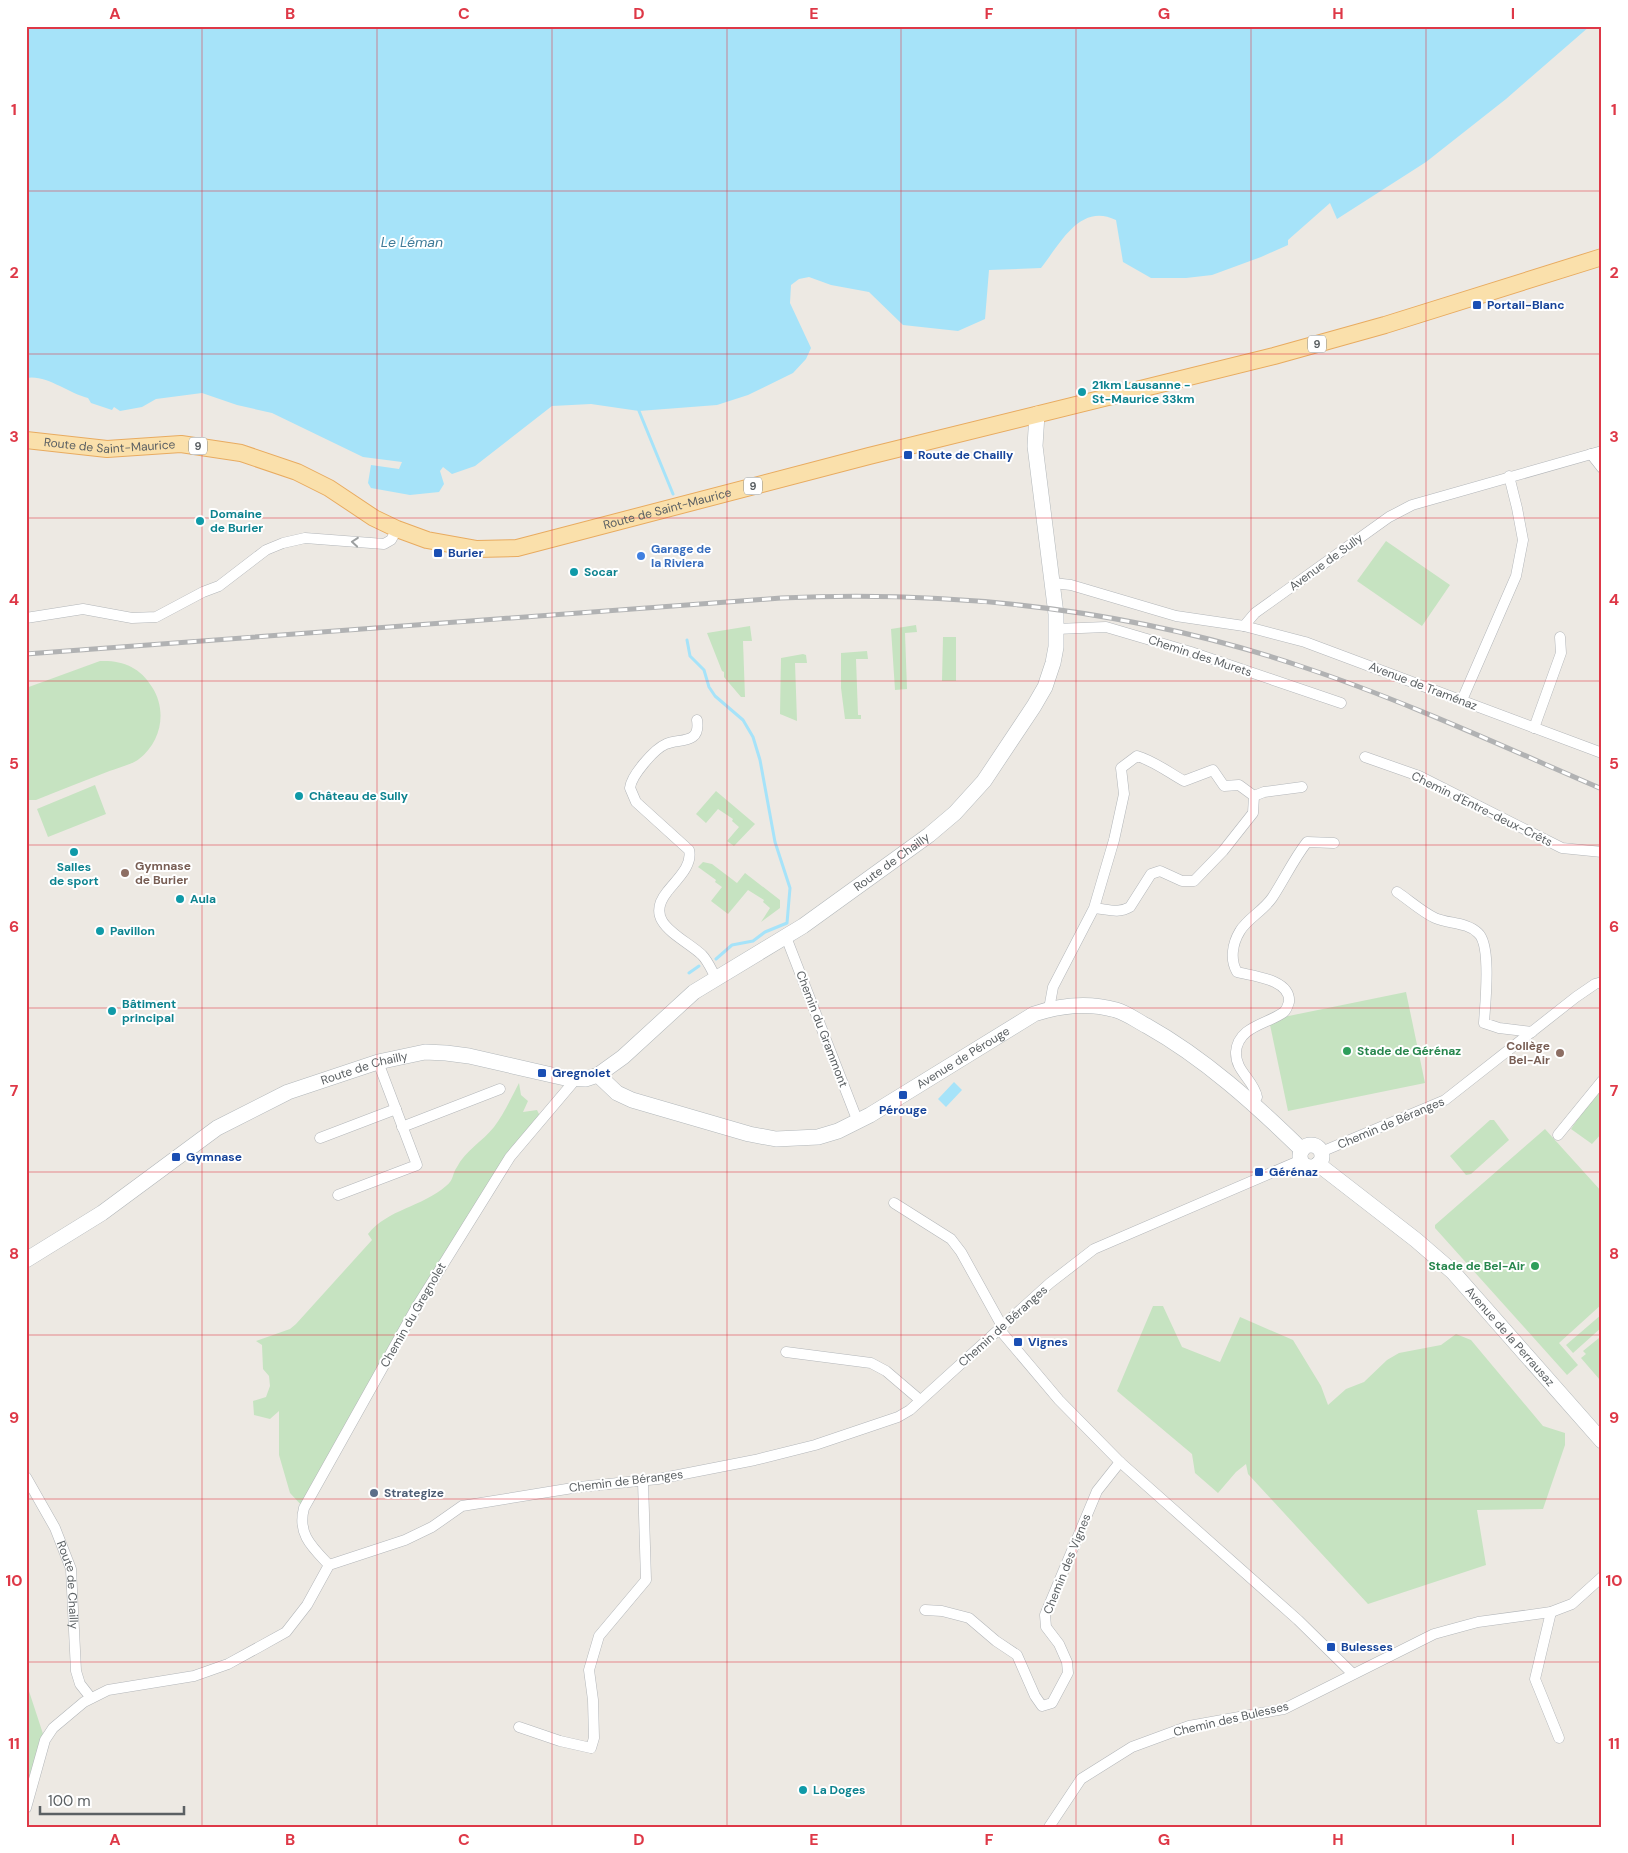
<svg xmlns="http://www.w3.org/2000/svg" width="1628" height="1853" font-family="'DM Sans',sans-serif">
	<rect width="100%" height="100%" fill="#ede9e3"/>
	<!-- green -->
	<path fill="#c6e3c1" d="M1386,541L1450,585L1422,626L1357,581Z
		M916,625L917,632L905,633L907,689L895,690L891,629Z
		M750,626L752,641H743L745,697H741L724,677V672L722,671L707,633Z
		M943,637H956V681H942Z
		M867,651L868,659H856L858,715H861V719H845L841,688V653Z
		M803,654L806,655L807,663H795L797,721L780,714L781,658Z
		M100,661C122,660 140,667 152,687C167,710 162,741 139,759C131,765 117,768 107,772C83,781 59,791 36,800H26V688Z
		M95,785L106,814L48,837L37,809Z
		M716,791L755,824L734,846L727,841L739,827L732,821L733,819L718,809L706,823L696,814Z
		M703,862L712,864L737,883L745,873L780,900V908L761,922L770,908L763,902L764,900L748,890L728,914L711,901L722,887L715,882L716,880L698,867Z
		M1406,992L1425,1083L1288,1111L1269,1020Z
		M519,1083L521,1095L528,1101L523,1112L537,1110L540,1116L508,1154L304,1508L290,1493L279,1455V1411L270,1419L254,1415L253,1401L266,1397L270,1386L269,1376L263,1369L262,1345L256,1341L290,1329L296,1324L372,1240L368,1234C388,1209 422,1207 446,1186C454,1180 452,1174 457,1167C465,1151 483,1141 494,1127C504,1114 511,1098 519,1083Z
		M1598,1089L1602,1093V1133L1592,1144L1571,1129Z
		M1490,1120H1494L1509,1140L1471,1174L1466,1175L1450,1156Z
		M1545,1129L1602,1192V1304L1559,1343L1578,1365L1567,1375L1435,1228V1225Z
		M1153,1306H1163L1182,1347L1220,1362L1240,1317L1293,1340L1321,1386L1328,1405L1346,1389L1364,1382L1387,1360L1399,1353L1441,1345L1456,1334L1471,1340L1543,1426L1565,1433V1445L1543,1509L1477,1510L1486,1565L1368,1604L1248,1474L1246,1464L1236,1472L1218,1493L1195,1473L1192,1454L1117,1391Z
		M1602,1314V1327L1573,1353L1566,1345Z
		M1599,1338L1602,1340L1600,1380L1581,1358L1586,1354L1583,1351Z
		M26,1682L45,1740L26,1808Z"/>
	<!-- water -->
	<path fill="#a6e3f9" d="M26,26H1590L1506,99L1426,162L1337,219L1330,203L1288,240V245L1261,257L1212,275L1186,278H1151L1123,262L1116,220C1080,202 1060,244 1041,268L989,270L985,319L958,331L903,325L869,292L831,285L809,277L799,279L791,285L790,303L811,348L806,359L793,373L748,395L717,405L639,411L591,404L552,406L475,466L452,474L443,467L440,471L444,484L439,492L410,495L371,488L368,483L371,465L399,469L402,462L363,457L272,413L237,405L202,393L156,399L142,407L120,411L114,407L112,410L91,403L88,398C68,393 46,374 26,378Z
		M954,1082L962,1090L946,1107L938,1099Z"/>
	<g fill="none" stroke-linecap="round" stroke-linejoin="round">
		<!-- stream -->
		<path stroke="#a6e3f9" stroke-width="3" d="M639,411L673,494
			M687,640L690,656L704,670L709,687L715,696L743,720L753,737L760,760L775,842L790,888L787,923L765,932L753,941L732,945L716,959
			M689,973L699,966"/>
		<defs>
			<g id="street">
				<path d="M1591,454L1602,468"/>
				<path d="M1053,583L1071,585L1176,616L1244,626L1305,642L1602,753"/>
				<path d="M26,618L83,609L132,618L156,617L203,592L219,586L266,550L283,543L305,538L384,544L391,540L397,529"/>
				<path d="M1244,626L1255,613L1389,517L1412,505L1602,451"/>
				<path d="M1056,629L1106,627L1191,652L1341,703"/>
				<path d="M1462,700L1516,576L1523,540L1517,508L1509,476"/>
				<path d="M697,720C701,745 679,738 666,744C654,749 631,776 630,788L636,802L689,850C693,866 676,880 667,892C642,923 683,937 702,955C708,961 712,971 716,978"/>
				<path d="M1534,728L1561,653L1560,637"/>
				<path d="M1365,757L1419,776L1562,848L1602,852"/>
				<path d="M1254,796L1264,792L1302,787"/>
				<path d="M1397,892C1409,900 1422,912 1435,918C1449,924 1467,922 1478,933C1492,945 1485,1005 1484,1023L1499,1028L1532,1032"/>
				<path d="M786,937L858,1122"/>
				<path d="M1049,1009L1053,987L1094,908L1114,840L1124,794L1121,768L1137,756C1154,761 1168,772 1184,781L1213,770L1224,786L1239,785L1254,796L1253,813L1223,851L1194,881H1182L1160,871L1151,874L1130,907C1118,914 1107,909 1094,908"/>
				<path d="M1252,1104L1257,1097C1254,1080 1235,1071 1236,1052C1238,1026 1268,1024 1284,1012C1287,1009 1288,1005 1289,1002C1291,979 1252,976 1237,972C1230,960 1232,944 1240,931C1247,919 1263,911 1272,898C1284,880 1293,860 1307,842L1334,843"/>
				<path d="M402,1127L500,1089"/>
				<path d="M1558,1135L1602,1081"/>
				<path d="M320,1138L396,1109"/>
				<path d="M1321,1152L1445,1100L1576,997L1595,984L1602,982"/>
				<path d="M338,1195L417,1165L378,1062"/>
				<path d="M894,1203L951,1239L961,1252L1002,1326"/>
				<path d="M999,1329L1059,1400L1120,1462L1298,1620L1353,1674"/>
				<path d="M786,1352L871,1363L886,1371L920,1400"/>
				<path id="s1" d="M26,1477L55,1528L71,1569L76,1671L80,1684L91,1698"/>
				<path d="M329,1565C312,1547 297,1534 304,1508L416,1308L510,1157L576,1079"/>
				<path d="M925,1610L942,1611L969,1618L996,1641L1017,1655L1035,1696L1042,1706L1052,1703L1068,1673L1067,1662L1059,1644L1046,1627L1045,1615L1097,1491L1120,1462"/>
				<path d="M1551,1612L1535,1679L1559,1738"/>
				<path d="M519,1727L560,1741L591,1748L594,1738L593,1700L589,1670L599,1636L646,1580L643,1481"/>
				<path d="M26,1808L45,1740L53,1728L84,1702L108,1690L194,1676L228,1664L259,1647L286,1632L307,1605L329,1565L405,1540L432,1527L462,1506L579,1487L658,1479L755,1460L815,1445L898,1417L910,1410L1050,1283L1094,1249L1301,1160"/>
				<path d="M1049,1827L1081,1779L1132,1747L1189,1726L1284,1709L1434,1634L1478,1622L1551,1612L1572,1604L1602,1577"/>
			</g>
			<g id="secondary">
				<path id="s2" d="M598,1075L617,1093L632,1100L749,1134L776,1139L818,1137L838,1131L870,1115L1034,1014C1061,1005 1088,1002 1116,1010C1127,1013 1137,1021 1147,1026C1204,1058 1255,1104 1302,1150"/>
				<circle cx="1311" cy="1156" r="11"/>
				<path id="s3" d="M1318,1164L1416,1240L1453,1272L1602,1441"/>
				<path id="s4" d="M26,1260L102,1213L217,1128L288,1092L378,1062L425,1052L446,1053L469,1056L565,1078L586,1079L598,1075L623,1057L694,992L803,926L929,835L955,813L984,781L1034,706L1045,687L1053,663L1056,647V614L1035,446L1037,414"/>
			</g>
			<g id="primary">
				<path id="s5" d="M26,440L107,449L181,444L241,453L297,472L329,488L374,518L397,529L427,540L477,549L517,548L869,456L1274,356L1385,325L1602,257"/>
			</g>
		</defs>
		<!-- street casing -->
		<use href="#street" stroke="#b3b6b9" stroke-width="11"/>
		<!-- secondary casing -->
		<use href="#secondary" stroke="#b2b7ba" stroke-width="16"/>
		<!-- primary casing -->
		<use href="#primary" stroke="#e8ab60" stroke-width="18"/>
		<!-- street -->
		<use href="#street" stroke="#fff" stroke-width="10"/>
		<!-- secondary -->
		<use href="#secondary" stroke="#fff" stroke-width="15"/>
		<!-- primary -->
		<use href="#primary" stroke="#fae0ab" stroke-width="16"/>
		<defs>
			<path id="rail" d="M26,654L781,598C956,590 1133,610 1300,666C1403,700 1502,746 1602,789"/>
		</defs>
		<!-- rail casing -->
		<use href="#rail" stroke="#b1b2b3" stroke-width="5"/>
		<!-- rail -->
		<use href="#rail" stroke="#fff" stroke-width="3" stroke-dasharray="9" stroke-linecap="butt"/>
	</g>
	<!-- one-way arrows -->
	<defs><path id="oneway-chevron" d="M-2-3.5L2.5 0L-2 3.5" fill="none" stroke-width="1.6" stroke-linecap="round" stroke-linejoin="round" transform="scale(1.25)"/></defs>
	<use stroke="#9da0a1" href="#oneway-chevron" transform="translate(355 542) rotate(-175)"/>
	<!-- grid -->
	<path fill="none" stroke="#de3847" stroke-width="1" stroke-opacity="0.55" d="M202,26V1827M377,26V1827M552,26V1827M727,26V1827M901,26V1827M1076,26V1827M1251,26V1827M1426,26V1827M26,191H1602M26,354H1602M26,518H1602M26,681H1602M26,845H1602M26,1008H1602M26,1172H1602M26,1335H1602M26,1499H1602M26,1662H1602"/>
	<!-- markers -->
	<g fill="#1a4fb4" stroke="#fff" stroke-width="2">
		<rect x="1472" y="300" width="10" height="10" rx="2.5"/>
		<rect x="903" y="450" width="10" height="10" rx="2.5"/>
		<rect x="433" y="548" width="10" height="10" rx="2.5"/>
		<rect x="537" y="1068" width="10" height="10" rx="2.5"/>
		<rect x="898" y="1090" width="10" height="10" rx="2.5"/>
		<rect x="171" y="1152" width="10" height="10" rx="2.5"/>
		<rect x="1254" y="1167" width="10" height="10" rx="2.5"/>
		<rect x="1013" y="1337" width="10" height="10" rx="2.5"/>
		<rect x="1326" y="1642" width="10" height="10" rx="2.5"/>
	</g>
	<g fill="#0f9aa8" stroke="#fff" stroke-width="2">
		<circle cx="1082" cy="392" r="5"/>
		<circle cx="200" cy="521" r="5"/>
		<circle cx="574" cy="572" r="5"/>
		<circle cx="299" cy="796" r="5"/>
		<circle cx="74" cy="852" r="5"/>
		<circle cx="180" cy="899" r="5"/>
		<circle cx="100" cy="931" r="5"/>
		<circle cx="112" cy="1011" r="5"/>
		<circle cx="803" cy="1790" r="5"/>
	</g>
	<circle fill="#3f7fe0" stroke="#fff" stroke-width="2" cx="641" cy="556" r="5"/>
	<g fill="#8d6e63" stroke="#fff" stroke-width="2">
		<circle cx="125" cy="873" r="5"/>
		<circle cx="1560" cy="1053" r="5"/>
	</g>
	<g fill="#2e9e5b" stroke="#fff" stroke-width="2">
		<circle cx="1347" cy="1051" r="5"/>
		<circle cx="1535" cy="1266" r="5"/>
	</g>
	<circle fill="#5c6f8a" stroke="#fff" stroke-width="2" cx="374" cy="1493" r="5"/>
	<g text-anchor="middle" stroke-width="4" stroke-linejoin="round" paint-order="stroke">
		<!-- shield labels -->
		<g fill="#fff" stroke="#8c9092" stroke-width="1">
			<rect x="1308" y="335.5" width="18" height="17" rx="4"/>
			<rect x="189" y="437.5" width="18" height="17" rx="4"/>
			<rect x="744" y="477.5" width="18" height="17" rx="4"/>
		</g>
		<g font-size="11" font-weight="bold" fill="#5b6063">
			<text x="1317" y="348">9</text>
			<text x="198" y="450">9</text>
			<text x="753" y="490">9</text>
		</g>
		<!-- transit labels -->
		<g font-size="12" font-weight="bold" fill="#164399" stroke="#fff" text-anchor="start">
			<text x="1487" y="309">Portail-Blanc</text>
			<text x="918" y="459">Route de Chailly</text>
			<text x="448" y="557">Burier</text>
			<text x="552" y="1077">Gregnolet</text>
			<text x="903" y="1114" text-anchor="middle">Pérouge</text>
			<text x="186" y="1161">Gymnase</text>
			<text x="1269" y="1176">Gérénaz</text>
			<text x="1028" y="1346">Vignes</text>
			<text x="1341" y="1651">Bulesses</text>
		</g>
		<!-- culture labels -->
		<g font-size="12" font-weight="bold" fill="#0d838f" stroke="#fff" text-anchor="start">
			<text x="1092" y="389">21km Lausanne -<tspan x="1092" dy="14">St-Maurice 33km</tspan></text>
			<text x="210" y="518">Domaine<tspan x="210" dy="14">de Burier</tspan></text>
			<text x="584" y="576">Socar</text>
			<text x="309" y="800">Château de Sully</text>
			<text x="74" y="871" text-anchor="middle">Salles<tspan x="74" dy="14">de sport</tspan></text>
			<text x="190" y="903">Aula</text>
			<text x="110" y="935">Pavillon</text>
			<text x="122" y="1008">Bâtiment<tspan x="122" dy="14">principal</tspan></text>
			<text x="813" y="1794">La Doges</text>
		</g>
		<!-- street labels -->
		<g font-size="12" fill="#5b6063" stroke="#fff">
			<text dy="4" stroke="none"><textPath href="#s5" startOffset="84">Route de Saint-Maurice</textPath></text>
			<text dy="4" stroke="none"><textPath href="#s5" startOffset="669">Route de Saint-Maurice</textPath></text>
			<text transform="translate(1326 562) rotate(-36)" y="4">Avenue de Sully</text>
			<text transform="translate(1200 656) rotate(18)" y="4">Chemin des Murets</text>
			<text transform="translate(1423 686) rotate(21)" y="4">Avenue de Traménaz</text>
			<text transform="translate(1482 809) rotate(26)" y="4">Chemin d'Entre-deux-Crêts</text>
			<text dy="4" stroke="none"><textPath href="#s4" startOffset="995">Route de Chailly</textPath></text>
			<text transform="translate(822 1029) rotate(69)" y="4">Chemin du Grammont</text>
			<text dy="4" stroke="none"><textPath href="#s2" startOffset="400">Avenue de Pérouge</textPath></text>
			<text dy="4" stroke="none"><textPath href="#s4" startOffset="392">Route de Chailly</textPath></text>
			<text transform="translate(1391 1123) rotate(-23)" y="4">Chemin de Béranges</text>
			<text transform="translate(413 1315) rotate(-60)" y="4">Chemin du Gregnolet</text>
			<text transform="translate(1003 1326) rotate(-42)" y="4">Chemin de Béranges</text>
			<text dy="4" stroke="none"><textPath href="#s3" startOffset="259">Avenue de la Perrausaz</textPath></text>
			<text transform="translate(626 1481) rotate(-7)" y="4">Chemin de Béranges</text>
			<text transform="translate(1067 1564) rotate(-68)" y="4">Chemin des Vignes</text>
			<text dy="4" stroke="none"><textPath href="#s1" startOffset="118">Route de Chailly</textPath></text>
			<text transform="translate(1231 1719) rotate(-13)" y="4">Chemin des Bulesses</text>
		</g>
		<!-- shop labels -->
		<g font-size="12" font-weight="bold" fill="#366cbe" stroke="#fff" text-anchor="start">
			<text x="651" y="553">Garage de<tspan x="651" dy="14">la Riviera</tspan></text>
		</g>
		<!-- education labels -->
		<g font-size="12" font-weight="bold" fill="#785e54" stroke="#fff" text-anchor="start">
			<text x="135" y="870">Gymnase<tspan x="135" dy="14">de Burier</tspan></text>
			<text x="1550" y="1050" text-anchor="end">Collège<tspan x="1550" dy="14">Bel-Air</tspan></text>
		</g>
		<!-- leisure labels -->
		<g font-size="12" font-weight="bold" fill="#27864d" stroke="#fff" text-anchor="start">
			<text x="1357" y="1055">Stade de Gérénaz</text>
			<text x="1525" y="1270" text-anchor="end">Stade de Bel-Air</text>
		</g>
		<!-- service labels -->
		<g font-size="12" font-weight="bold" fill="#4e5e75" stroke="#fff" text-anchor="start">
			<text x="384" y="1497">Strategize</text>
		</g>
		<!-- water labels -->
		<g font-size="14" font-style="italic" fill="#3f7b99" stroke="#fff">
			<text x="412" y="247">Le Léman</text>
		</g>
	</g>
	<!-- border -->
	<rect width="1628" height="1853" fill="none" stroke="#ffffff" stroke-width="55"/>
	<!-- scale -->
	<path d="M40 1806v8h144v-8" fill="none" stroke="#5b6063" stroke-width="2.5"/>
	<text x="48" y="1806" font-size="15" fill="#5b6063" stroke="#ffffff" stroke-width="4" paint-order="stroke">100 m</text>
	<rect x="28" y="28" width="1572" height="1798" fill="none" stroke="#de3847" stroke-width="2"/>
	<g font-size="16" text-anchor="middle" font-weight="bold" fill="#de3847">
		<text x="115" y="19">A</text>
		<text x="290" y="19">B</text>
		<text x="464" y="19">C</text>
		<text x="639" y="19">D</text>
		<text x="814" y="19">E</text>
		<text x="989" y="19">F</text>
		<text x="1164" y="19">G</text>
		<text x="1338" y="19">H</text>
		<text x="1513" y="19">I</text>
		<text x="14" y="115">1</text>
		<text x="1614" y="115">1</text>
		<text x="14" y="278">2</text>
		<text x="1614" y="278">2</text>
		<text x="14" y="442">3</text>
		<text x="1614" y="442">3</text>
		<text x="14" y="605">4</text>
		<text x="1614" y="605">4</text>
		<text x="14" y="769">5</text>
		<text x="1614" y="769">5</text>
		<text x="14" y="932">6</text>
		<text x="1614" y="932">6</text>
		<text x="14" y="1096">7</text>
		<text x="1614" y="1096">7</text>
		<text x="14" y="1259">8</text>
		<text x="1614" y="1259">8</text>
		<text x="14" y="1423">9</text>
		<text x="1614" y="1423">9</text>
		<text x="14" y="1586">10</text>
		<text x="1614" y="1586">10</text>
		<text x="14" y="1749">11</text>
		<text x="1614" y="1749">11</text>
		<text x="115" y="1845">A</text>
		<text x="290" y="1845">B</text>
		<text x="464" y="1845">C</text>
		<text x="639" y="1845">D</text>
		<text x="814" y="1845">E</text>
		<text x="989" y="1845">F</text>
		<text x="1164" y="1845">G</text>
		<text x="1338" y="1845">H</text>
		<text x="1513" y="1845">I</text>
	</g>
</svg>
